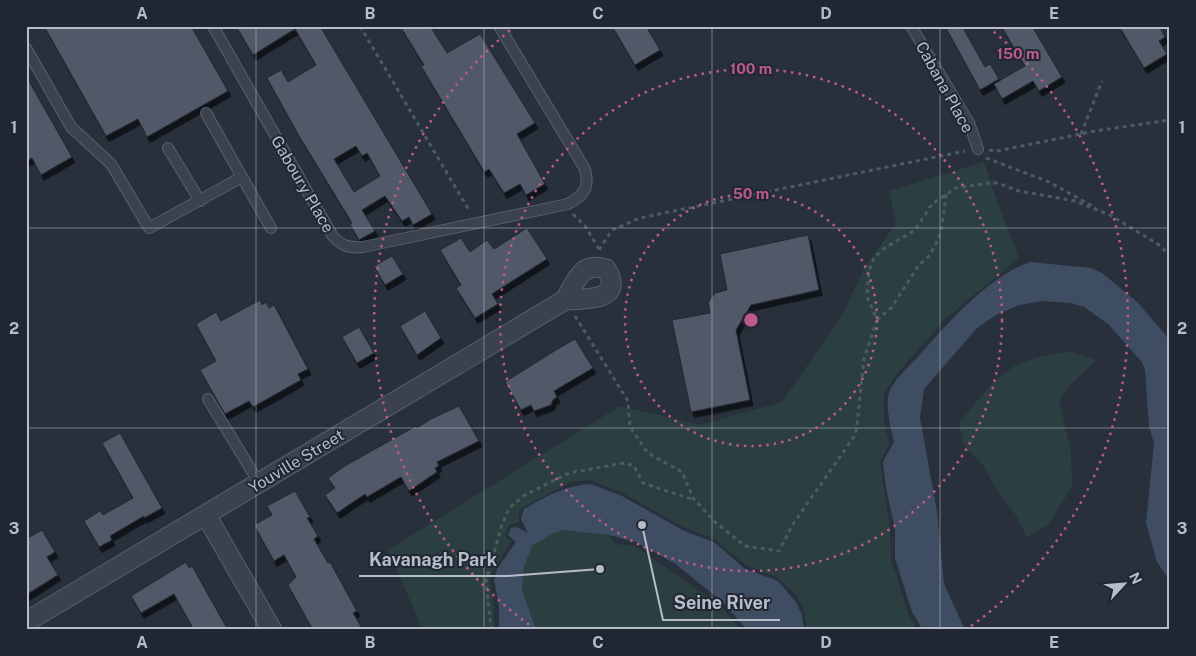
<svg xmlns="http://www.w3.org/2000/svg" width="1196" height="656" font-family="'Public Sans',sans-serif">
	<defs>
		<filter id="shadow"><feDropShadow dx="3" dy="5.5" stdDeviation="0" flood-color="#0009"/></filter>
	</defs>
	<rect width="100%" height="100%" fill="#28303c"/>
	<!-- green -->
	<path fill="#2c3f40" d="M984,162L990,180L996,179L992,187L1019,258L945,319L896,375L884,394V423L889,443L880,462L890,529L891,559L909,615L917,630H808L806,626L804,609L796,595L778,578L746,565L714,539L683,527L621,492L590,480L571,482L520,509L518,522L509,525L505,536L511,542L493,571L490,582L494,607V630H423L388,550L620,406L701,425L782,402L840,319L866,265L896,224L889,191Z
		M1070,351L1096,360L1068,387L1059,401L1071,452L1072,487L1048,525L1027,538L1017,517L993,484L983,465L964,445L959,423C975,405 990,382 1010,369C1027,358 1051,355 1070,351Z
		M563,530L609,535L615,544L635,546L722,607L741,630H536L522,590L524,566L533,545L550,535Z"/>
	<!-- water -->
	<path fill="#3f4d63" d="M1030,262L1091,268L1102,273L1137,302L1165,334L1170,343V581L1157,562L1146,523L1154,443L1149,426L1145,370L1142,362L1108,324L1084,307L1071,303L1042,301L1019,305L996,315L977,328L924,389L920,418L937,512L944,584L965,630H923L912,612L895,558V529L886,488L883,462L894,442C891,430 885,404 889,393C892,382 907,368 915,360C944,327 988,276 1030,262Z
		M591,484L622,496L684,531L714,542L744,568L778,581L796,602L802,615L804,630H747L723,602L674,563L636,542L609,535L563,530L550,535L533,545L524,566L522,590L536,630H499V605L494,580L497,569L516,542L508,535L511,528L516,527L528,533L521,519L524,509C545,497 566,485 591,484Z"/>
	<!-- building -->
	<path fill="#515967" stroke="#222934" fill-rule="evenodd" filter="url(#shadow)" d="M44,26H191L228,91L147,137L138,119L106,136Z
		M236,26H320L432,214L413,225L409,217L402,221L385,196L362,210L375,231L359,240L350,224L352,223L299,136L267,78L281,70L288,82L316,65L295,29L253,55ZM356,146L362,156L367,153L380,176L354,192L334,159Z
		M400,26H430L447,53L480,34L535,123L517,134L545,184L526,195L520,184L504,193L489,169L485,172L482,168L421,66L424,65Z
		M612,26H646L660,50L635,65Z
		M945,26H962L985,67L990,64L999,79L980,90Z
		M1001,26H1032L1062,77L1039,91L1033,81L1002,99L994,84L1025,66Z
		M1119,26H1159L1165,37L1159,41L1167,54L1144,68Z
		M26,76L72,157L41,175L32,158L26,161Z
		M527,228L547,259L492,294L498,304L475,318L456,288L461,285L440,250L461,238L470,252L487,240L494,249Z
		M808,235L819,290L751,305L736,330L750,400L691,412L672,320L710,313L708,302L715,293L727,290L720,254Z
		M392,256L403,274L385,285L374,266Z
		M260,300L262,305L266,302L269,308L274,305L308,369L298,374L301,380L253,407L249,401L225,414L200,370L216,361L196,324L216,312L221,321Z
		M425,311L441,338L417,355L400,326Z
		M359,327L374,353L357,363L342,337Z
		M575,339L593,368L554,391L557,397L553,400L551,405L534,411L531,405L521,410L505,382L556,350Z
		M459,406L479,441L437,462L439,466L435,468L437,472L409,491L401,477L367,497L365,494L337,513L325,495L335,488L328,478L345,466L416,426L417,428L431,419Z
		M120,433L162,508L144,518V516L110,536L112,540L99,547L84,521L100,511L103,515L133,498L102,443Z
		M295,491L310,517L307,518L318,536L314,539L328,563L330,562L357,611L353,613L363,630H313L288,585L296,577L284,555L274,561L254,525L272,515L267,506Z
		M42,530L55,552L47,557L58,575L26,595V539Z
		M186,562L189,568L192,566L228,630H194L174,594L141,613L131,596Z"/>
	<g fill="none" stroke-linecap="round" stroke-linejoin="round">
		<defs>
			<path id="service" d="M213,26L332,235C341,246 348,248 363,247L568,204C584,195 590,188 585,169L499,26
				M911,26L969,123L978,149
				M26,48L71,127L111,164L149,228L242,177L271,228
				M206,113L242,177
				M168,148L200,201
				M208,399L259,483"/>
			<path id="minor" d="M206,515L272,630
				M26,622L565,300C577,281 580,261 606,269C626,301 585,299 565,300"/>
		</defs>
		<!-- service casing -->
		<use href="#service" stroke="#59606b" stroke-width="12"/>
		<!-- minor casing -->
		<use href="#minor" stroke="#59606b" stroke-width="21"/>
		<!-- path -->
		<path stroke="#4b5c5f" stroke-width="3" stroke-dasharray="4 4" stroke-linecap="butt" d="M360,26L470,212
			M1081,134L1102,81
			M989,150L997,151L1095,131L1170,120
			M986,158L1049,182L1096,208
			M573,214L585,226L599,249
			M599,250L612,230L640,218L965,151
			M575,316L628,401L630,427L648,453L682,472L693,498L715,522L745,546L779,551L793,524L856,434L864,359L877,320L867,296L869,271L874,258L885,248L915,230L932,204L956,188L989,183H998L1019,191L1075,201L1110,215L1161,246L1170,257
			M877,320L892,307L919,265L929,256L938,240L942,227L946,194
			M493,630L490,620L486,581L502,525L509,508L525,495L569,473L624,463L634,466L643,483L694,500"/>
		<!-- service -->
		<use href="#service" stroke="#3b424d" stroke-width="10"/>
		<!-- minor -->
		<use href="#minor" stroke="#3b424d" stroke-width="19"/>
	</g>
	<!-- grid -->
	<path fill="none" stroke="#b7bdc8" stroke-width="1" stroke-opacity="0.55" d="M256,26V630M484,26V630M712,26V630M940,26V630M26,228H1170M26,428H1170"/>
	<!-- distance rings -->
	<g fill="none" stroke="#be5a87" stroke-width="2.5" stroke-dasharray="2.5 5">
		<circle cx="751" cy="320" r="126"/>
		<circle cx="751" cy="320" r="251"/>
		<path d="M535 629A377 377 0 0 1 514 27M988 27A377 377 0 0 1 967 629"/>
	</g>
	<g text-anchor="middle" stroke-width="4" stroke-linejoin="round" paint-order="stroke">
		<!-- street labels -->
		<g font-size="16" fill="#b7bdc8" stroke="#202732">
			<text transform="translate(945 87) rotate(61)" y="6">Cabana Place</text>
			<text transform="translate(303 184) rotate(60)" y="6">Gaboury Place</text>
			<text transform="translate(296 461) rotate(-31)" y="6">Youville Street</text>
		</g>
	</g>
	<circle cx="751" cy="320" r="8" fill="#be5a87" stroke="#202732" stroke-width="2.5"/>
	<g font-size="15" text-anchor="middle" font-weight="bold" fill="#be5a87" stroke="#202732" stroke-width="4" stroke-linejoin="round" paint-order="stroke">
		<text x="1018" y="59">150 m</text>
		<text x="751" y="74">100 m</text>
		<text x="751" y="199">50 m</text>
	</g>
	<!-- callouts -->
	<path fill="none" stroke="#b7bdc8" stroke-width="2" d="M600 569L507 576H359M642 525L663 620H780"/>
	<g fill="#b7bdc8" stroke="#202732" stroke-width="2">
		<circle cx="600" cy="569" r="5"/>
		<circle cx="642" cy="525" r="5"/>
	</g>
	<g font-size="18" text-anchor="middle" font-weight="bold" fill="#b7bdc8" stroke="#202732" stroke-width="4" stroke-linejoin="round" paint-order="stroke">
		<text x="433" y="566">Kavanagh Park</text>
		<text x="722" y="609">Seine River</text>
	</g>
	<!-- border -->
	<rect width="1196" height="656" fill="none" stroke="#202732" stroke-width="55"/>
	<!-- north arrow -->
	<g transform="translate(1124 584) rotate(64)" stroke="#202732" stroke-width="4" paint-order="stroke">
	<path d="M0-4L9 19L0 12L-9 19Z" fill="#b7bdc8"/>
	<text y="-8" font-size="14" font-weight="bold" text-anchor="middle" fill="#b7bdc8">N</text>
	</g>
	<rect x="28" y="28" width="1140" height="600" fill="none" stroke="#b7bdc8" stroke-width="2"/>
	<g font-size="16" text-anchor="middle" font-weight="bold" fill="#b7bdc8">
		<text x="142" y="19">A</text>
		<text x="370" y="19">B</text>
		<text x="598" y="19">C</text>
		<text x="826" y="19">D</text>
		<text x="1054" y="19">E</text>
		<text x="14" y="133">1</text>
		<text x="1182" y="133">1</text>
		<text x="14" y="334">2</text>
		<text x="1182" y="334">2</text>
		<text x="14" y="534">3</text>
		<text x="1182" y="534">3</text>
		<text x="142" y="648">A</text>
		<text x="370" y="648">B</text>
		<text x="598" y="648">C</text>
		<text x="826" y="648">D</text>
		<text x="1054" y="648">E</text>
	</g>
</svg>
